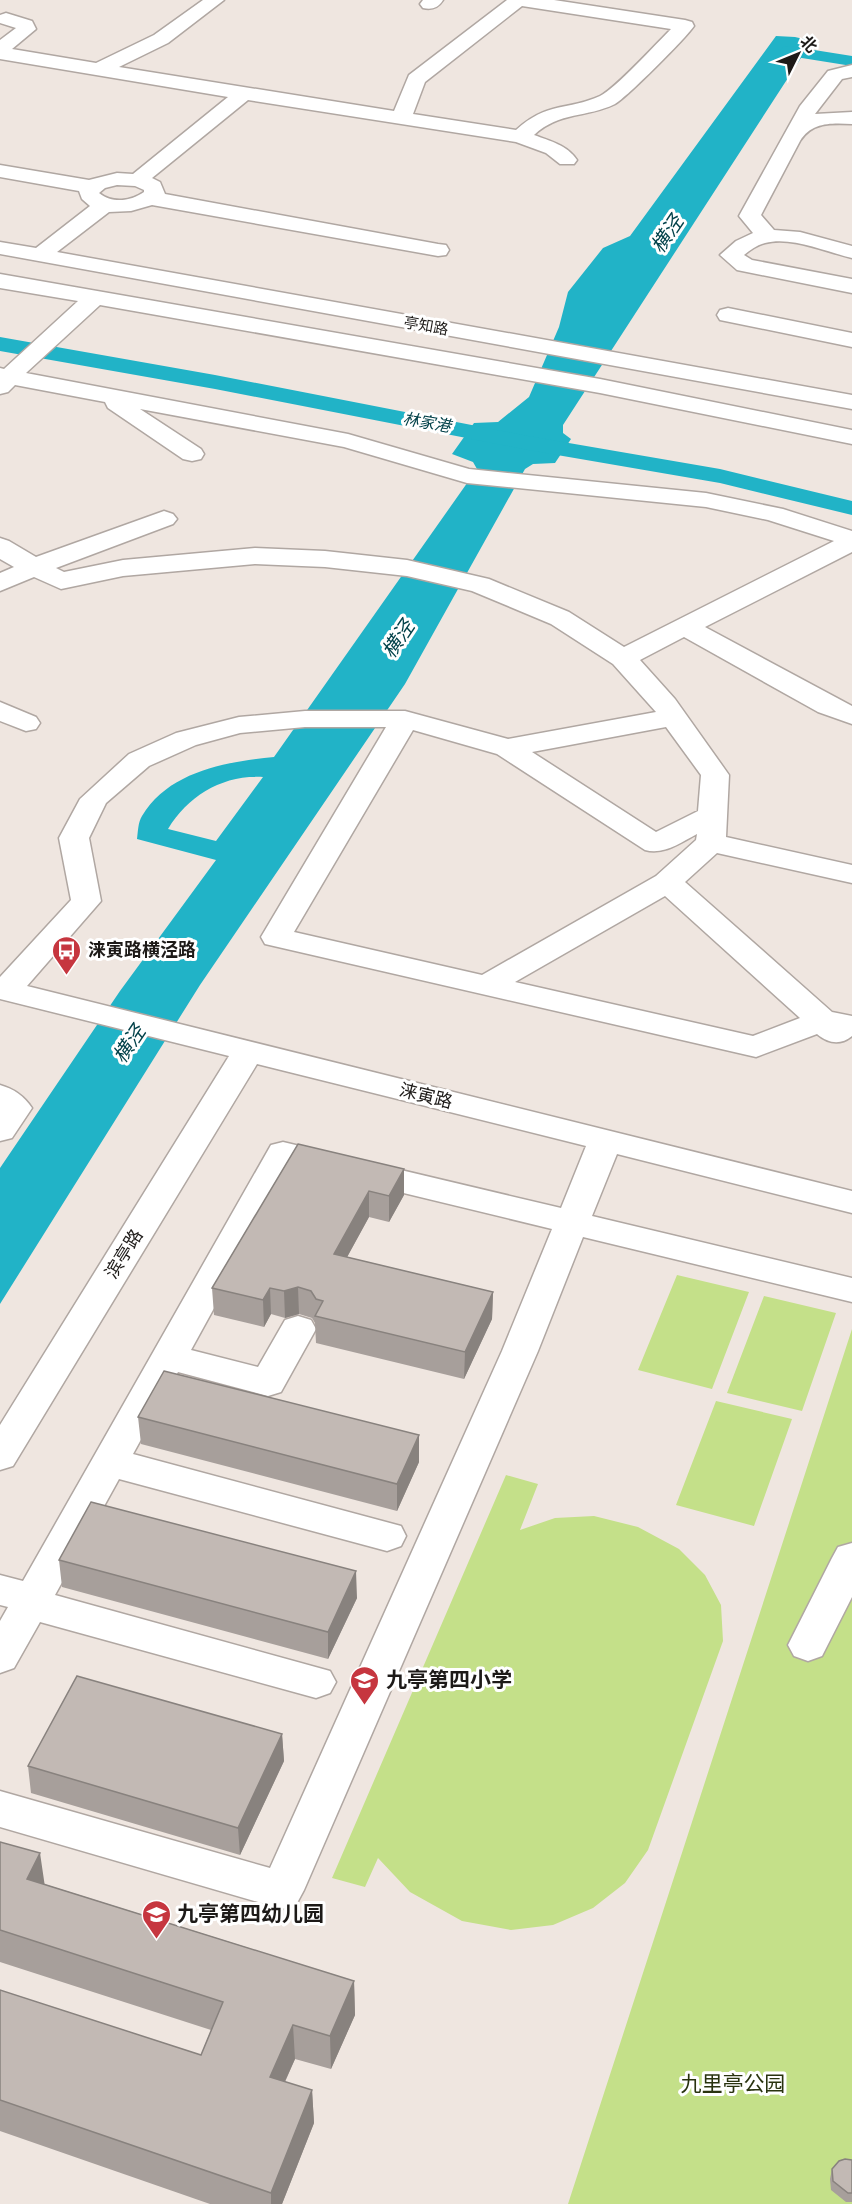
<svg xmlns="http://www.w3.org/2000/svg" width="852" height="2204" font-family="'Asap Condensed','Noto Sans SC',sans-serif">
	<rect width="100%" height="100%" fill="#efe6e0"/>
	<!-- green -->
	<path fill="#c4e089" d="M677,1275L749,1292L712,1389L638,1370Z
		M764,1296L836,1313L802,1411L727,1393Z
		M852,1329V2204H568Z
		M716,1401L792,1419L754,1526L676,1505Z
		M506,1475L538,1484L520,1530L555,1518L594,1516L638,1527L679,1549L705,1575L721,1605L723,1641L648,1850L625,1883L593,1908L553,1925L511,1930L462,1921L410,1892L378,1858L365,1887L332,1878Z"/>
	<!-- water -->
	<path fill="#21b3c7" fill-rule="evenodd" d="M776,36L795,37L812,41L563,425V433L571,439L555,463L533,464L525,469L405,684L200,985L0,1304V1168L120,991L216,860L137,839C138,832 138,822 142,816C169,771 226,762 274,757L477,469L473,462L452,454L474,423L498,422L529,397L559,327L568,292L603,248L630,236ZM263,777L216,841L168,829C189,795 223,775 263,777Z"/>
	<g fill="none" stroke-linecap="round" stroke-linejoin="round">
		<!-- canal -->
		<path fill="#21b3c7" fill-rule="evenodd" d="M789,46L852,56V66L783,55L780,51L783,47Z
			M0,337L215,375L528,436L720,469L852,501V515L720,483L528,450L215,389L0,351Z"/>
		<defs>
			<path id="minor" d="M203,0H224L168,43L119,67L394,111L409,75L507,0H554L685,20L692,22L694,26C686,38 626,98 615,104C587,118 560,111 534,135C550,141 567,145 577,160L574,164H560L546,153L516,142L248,100L152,178L160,182L165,194L438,244L446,245L449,250L446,255L438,256L152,205L131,211L109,212L57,252L852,395V409L0,254V242L36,248L90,206L82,199L79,191L0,177V165L89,180L117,173L133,174L228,97L0,59V40L16,28L0,23V15L6,13L32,21L36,29L12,49L96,63L154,35ZM522,6L671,29C656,44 615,89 600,96C567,111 548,101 516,130L413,114L425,82ZM117,185L135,186L144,190V192C131,201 113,204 99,193L105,188Z
				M423,0H443C438,8 432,10 423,8L420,4Z
				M852,65V77L842,79L815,114L852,112V124C831,123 812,122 800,141L761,215L774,230L800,232L852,246V258C826,252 792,236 765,243C757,245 750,250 744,255L752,260L852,279V293L737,270L720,255L736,241L753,233L739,216L800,106L828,71Z
				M0,274L600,379L852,430V444L600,393L100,305L26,373L348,434L469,469L706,493L783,509L852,531V552L705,627L852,706V724L818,712L684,637L640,660L675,699L729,775L726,837L852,865V883L717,853L685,882L832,1012L852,1016V1036C841,1045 829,1044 817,1034L756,1057L265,944L261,937L386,727H305L240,733L196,745L149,766L106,803L89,838L101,901L27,986L852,1191V1213L617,1154L592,1216L852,1278V1302L583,1237L538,1351L304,1890L297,1903L282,1909L0,1827V1791L270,1868L502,1351L552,1229L292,1166L191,1350L258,1367L285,1320L298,1316L311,1320L316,1329L281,1392L268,1396L178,1372L133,1454L401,1526L406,1536L401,1546L387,1551L119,1479L55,1595L330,1671L336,1682L330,1693L316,1698L40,1622L14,1668L0,1673V1621L8,1607L0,1605V1575L23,1581L271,1145L283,1142L561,1208L586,1146L257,1064L13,1466L0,1470V1425L229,1056L0,999V977L71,900L59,838L80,799L129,754L176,733L239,717L305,711H405L508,739L656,712L613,664L551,624L472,591L407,576L325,567L255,564L123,576L61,589L34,577L0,591V573L14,567L0,559V538L9,541L36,557L164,511L173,514L177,519L173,524L56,568L64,572L123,560L255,548L325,551L407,560L489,579L569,612L624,647L834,541L768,520L706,507L467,483L344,447L140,409L201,449L204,454L201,459L192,461L183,459L108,408L105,402L15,385L8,392L0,394V368L4,369L78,301L0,288ZM666,727L701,775L698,811L656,832L532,752ZM413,730L497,754L645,850C664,855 680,843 697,834L696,840L656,876L482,975L294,932ZM665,896L800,1018L753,1036L515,982Z
				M728,308L852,333V347L720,320L717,315L720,310Z
				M0,702L36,717L40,723L36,729L26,731L0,721Z
				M0,1085C14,1089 24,1096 32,1108L12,1138L0,1141Z
				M852,1543V1597L822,1656L808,1661L794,1656L788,1645L832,1558L838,1547Z"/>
		</defs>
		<!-- minor casing -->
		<use href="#minor" stroke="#b0a7a2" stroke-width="3"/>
		<!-- minor -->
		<use href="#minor" fill="#fff" fill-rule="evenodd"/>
	</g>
	<!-- wall -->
	<path fill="#a79f9b" d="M298,1144L404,1195L389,1222L369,1217L347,1257L493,1292L492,1319L464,1379L316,1343L315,1323L312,1318L299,1314L285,1318L271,1314L264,1327L214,1315L212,1288Z
		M138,1417L419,1462L397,1511L141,1444Z
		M59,1560L357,1598L328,1659L62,1587Z
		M282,1734L284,1761L240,1855L31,1793L28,1766Z
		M0,1842L44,1884L354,1981L355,2015L331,2069L295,2059L285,2082L312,2090L314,2123L282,2204H210L0,2131V1990L201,2055L211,2030L0,1962Z
		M852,2160V2202H846L831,2190L830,2179L832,2169Z"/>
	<!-- shaded-wall -->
	<path fill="#88827e" d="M404,1169V1195L389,1222V1196Z
		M369,1191V1217L334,1281V1254Z
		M298,1287L299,1314L285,1318L284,1291Z
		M270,1288L271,1314L264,1327L263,1300Z
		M493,1292L492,1319L464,1379L465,1352Z
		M419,1435V1462L397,1511V1484Z
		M356,1571L357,1598L328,1659V1632Z
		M282,1734L284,1761L240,1855L238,1828Z
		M40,1853L45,1887L27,1879Z
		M354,1981L355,2015L331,2069L330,2036Z
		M293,2025L295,2059L272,2110L270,2077Z
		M312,2090L314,2123L282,2204H271V2193Z"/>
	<!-- building -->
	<path fill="#c2b9b4" stroke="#88827e" stroke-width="1.5" d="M298,1144L404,1169L389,1196L369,1191L334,1254L493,1292L465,1352L315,1316L323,1301L316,1299L311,1291L298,1287L284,1291L270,1288L263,1300L212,1288Z
		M164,1371L419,1435L397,1484L138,1417Z
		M91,1502L356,1571L328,1632L59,1560Z
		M77,1676L282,1734L238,1828L28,1766Z
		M0,1842L40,1853L27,1879L354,1981L330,2036L293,2025L270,2077L312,2090L271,2193L0,2100V1990L201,2055L223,2002L0,1930Z
		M845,2159L852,2160V2193H848L833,2181L832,2169L839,2161Z"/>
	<!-- icons -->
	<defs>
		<symbol id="bus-pin" viewBox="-11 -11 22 30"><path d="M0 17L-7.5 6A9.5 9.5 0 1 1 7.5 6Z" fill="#c6363f" stroke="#fff"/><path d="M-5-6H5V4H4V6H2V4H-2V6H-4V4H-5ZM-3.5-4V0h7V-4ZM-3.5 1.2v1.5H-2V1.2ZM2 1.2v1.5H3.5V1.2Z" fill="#fff"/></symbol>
		<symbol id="school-pin" viewBox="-11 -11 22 30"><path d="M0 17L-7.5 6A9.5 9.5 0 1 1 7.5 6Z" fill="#c6363f" stroke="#fff"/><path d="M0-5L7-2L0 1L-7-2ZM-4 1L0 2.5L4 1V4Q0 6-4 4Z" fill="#fff"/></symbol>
	</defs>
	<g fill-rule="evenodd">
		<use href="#bus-pin" x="50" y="934" width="33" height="45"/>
		<use href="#school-pin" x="348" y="1664" width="33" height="45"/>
		<use href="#school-pin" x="140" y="1898" width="33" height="45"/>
	</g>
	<g text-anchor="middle" stroke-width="6" stroke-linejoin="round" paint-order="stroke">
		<!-- far-street labels -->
		<g font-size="15" fill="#1d1a18" stroke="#fff">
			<text transform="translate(426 326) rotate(10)" y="5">亭知路</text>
		</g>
		<!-- far-water labels -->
		<g font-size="16" font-style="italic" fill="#03424a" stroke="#fff">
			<text transform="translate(427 422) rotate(10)" y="6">林家港</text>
		</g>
		<!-- poi labels -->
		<g font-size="18" font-weight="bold" fill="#1d1a18" stroke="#fff" text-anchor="start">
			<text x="88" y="956">涞寅路横泾路</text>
		</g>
		<!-- street labels -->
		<g font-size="18" fill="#1d1a18" stroke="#fff">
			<text transform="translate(426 1096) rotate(14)" y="6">涞寅路</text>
			<text transform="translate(124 1254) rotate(-58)" y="6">滨亭路</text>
		</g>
		<!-- water labels -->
		<g font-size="20" font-style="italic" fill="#03424a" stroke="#fff">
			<text transform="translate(667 234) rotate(-56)" y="7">横泾</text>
			<text transform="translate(398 639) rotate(-56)" y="7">横泾</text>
			<text transform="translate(129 1044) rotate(-56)" y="7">横泾</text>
		</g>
		<!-- near-poi labels -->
		<g font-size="21" font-weight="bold" fill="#1d1a18" stroke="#fff" text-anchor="start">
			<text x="386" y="1687">九亭第四小学</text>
			<text x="177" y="1921">九亭第四幼儿园</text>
		</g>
		<!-- near-park labels -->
		<g font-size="21" fill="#29330f" stroke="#fff">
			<text x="733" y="2091">九里亭公园</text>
		</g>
	</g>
	<!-- north arrow -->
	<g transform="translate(798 54) rotate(47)" stroke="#ffffff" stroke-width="4.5" paint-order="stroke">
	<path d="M0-4.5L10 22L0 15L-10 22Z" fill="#1d1a18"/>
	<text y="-9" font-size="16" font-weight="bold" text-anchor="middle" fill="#1d1a18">北</text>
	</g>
</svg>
